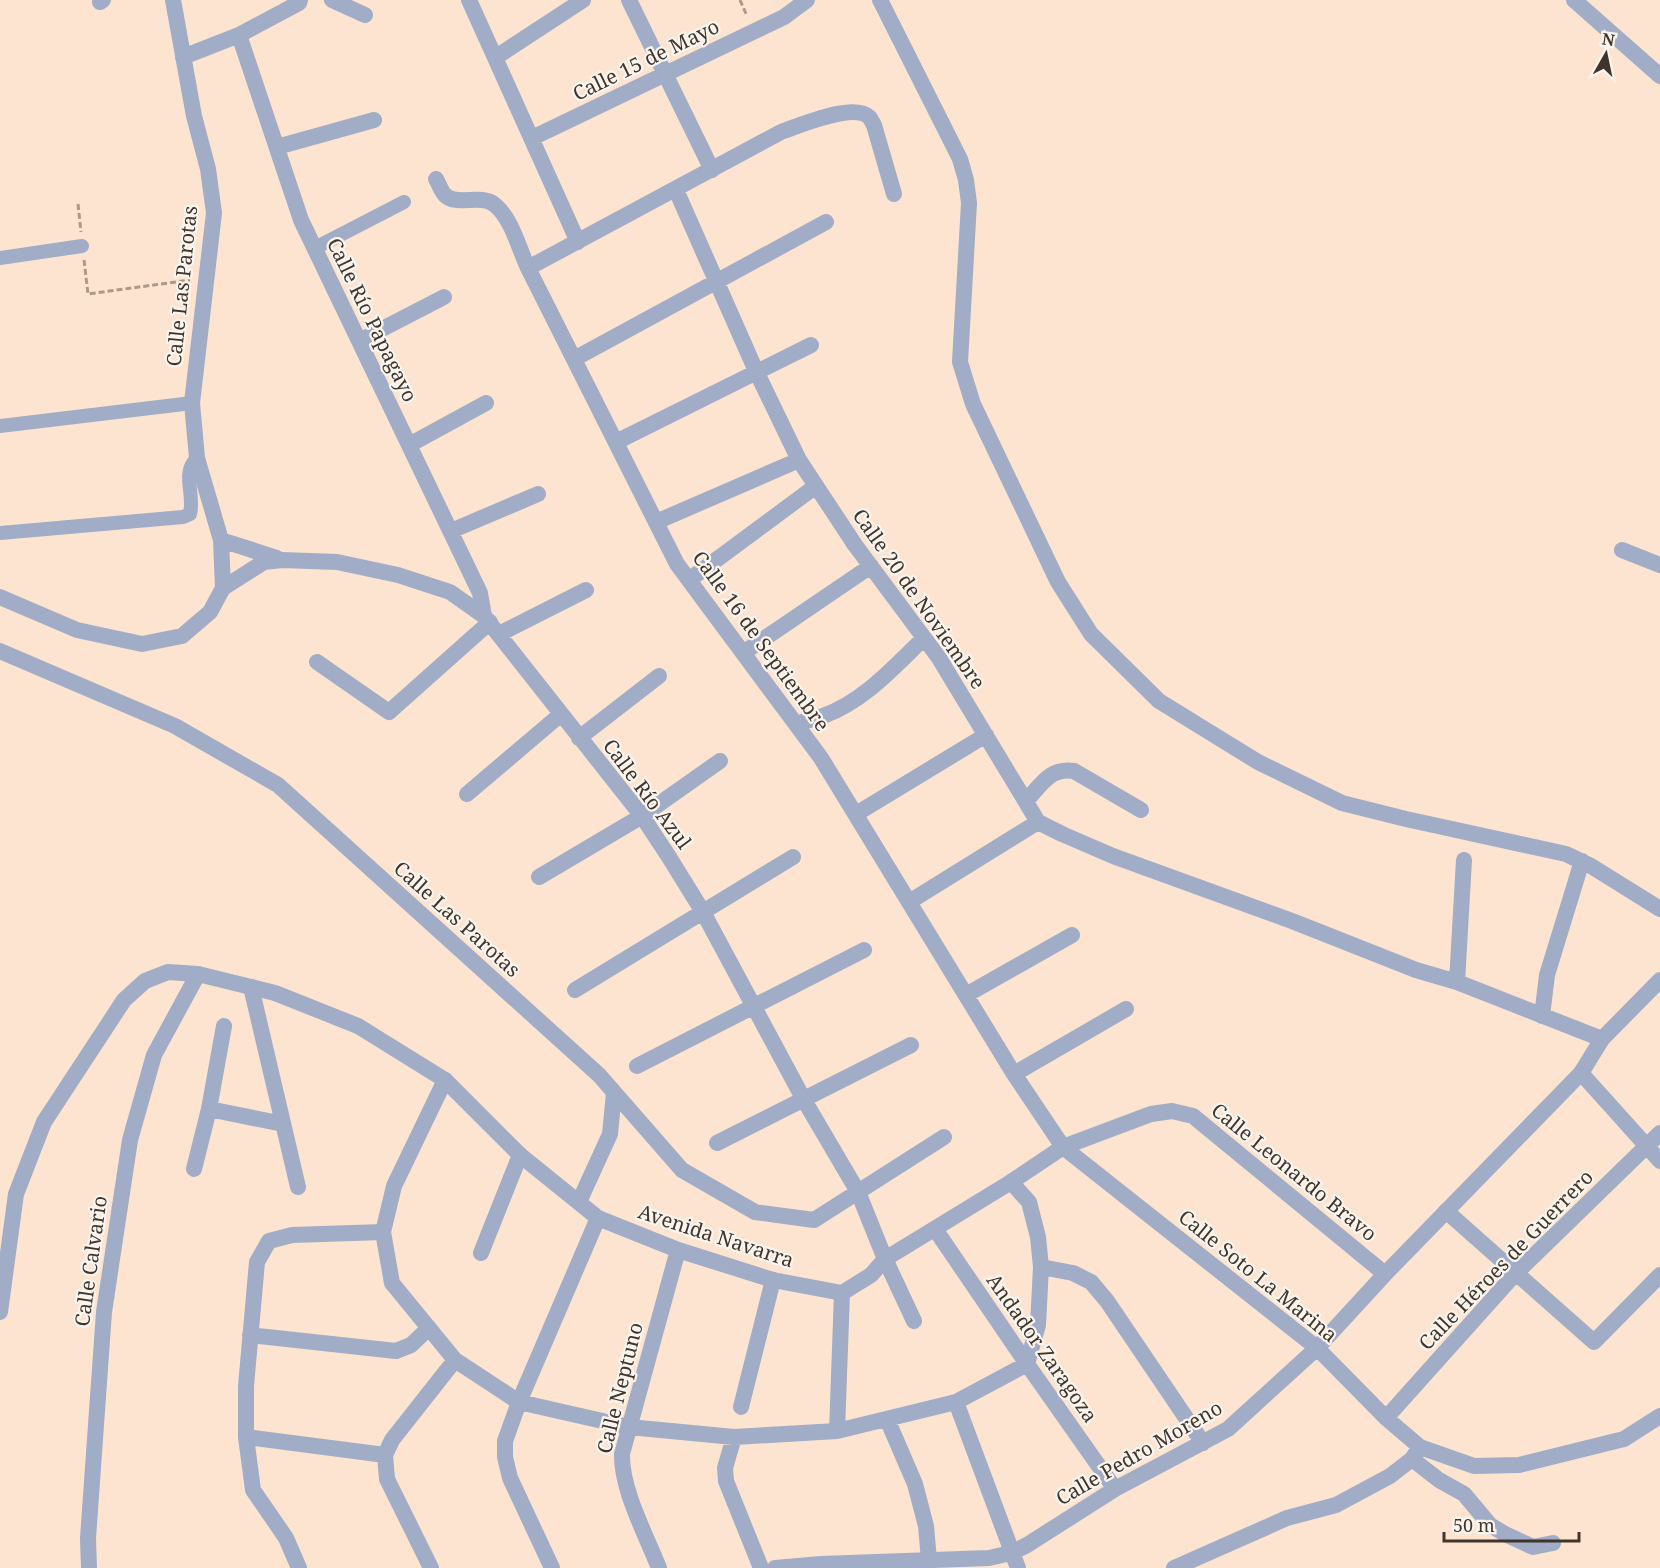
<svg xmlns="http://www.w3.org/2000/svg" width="1660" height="1568" font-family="'Noto Serif',serif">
	<rect width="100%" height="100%" fill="#fce4d0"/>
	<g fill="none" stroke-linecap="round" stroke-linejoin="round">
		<!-- path -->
		<path stroke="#ac9989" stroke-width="3" stroke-dasharray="6 3" stroke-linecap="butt" d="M740,0L747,16
			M78,204L81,232
			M84,260L88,294L190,280"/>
		<!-- pedestrian -->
		<path stroke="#a1acc6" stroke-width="14" d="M315,248L404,202
			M0,258L82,246
			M0,426L192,403
			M0,533L183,517L190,514C195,494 181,473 197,458"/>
		<!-- minor -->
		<path stroke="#a1acc6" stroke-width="16" d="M173,0L194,116L208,169L214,213L192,403L197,458L221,540L223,588
			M332,0L365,15
			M469,0L578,242
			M629,0L712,170
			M880,0L960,159L966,180L969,203L960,362L973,404L1058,582L1091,634L1159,701L1258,762L1342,803L1406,819L1566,854L1591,866L1660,909
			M1574,0L1660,76
			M100,2L103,0
			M239,35L301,220L480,593L484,616
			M183,57L239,35L299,3L300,0
			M496,57L583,0
			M532,138L784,17L807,0
			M277,147L374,120
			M436,179C439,184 441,191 445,195C456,207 481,193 495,205C512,219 519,249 528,268L677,564L821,758L1014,1074L1063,1147L1151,1114L1172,1111L1193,1116L1385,1274
			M676,190L756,371L799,460L855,545L939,658L1038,822L1062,834L1113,856L1292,921L1416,970L1457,982L1602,1039
			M528,268L781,132C799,126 853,102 869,117C871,119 872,122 874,125L894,194
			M359,341L444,297
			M574,359L826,222
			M616,442L811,345
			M409,445L486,403
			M656,522L799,460
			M451,531L538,494
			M221,540L277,558
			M1622,550L1660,565
			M689,580L816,486
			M223,588L264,562L282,560L337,562L398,575L450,592L484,616L642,816L669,857L703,912L804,1100L858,1192L885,1259L914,1321
			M0,597L77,630L142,644L182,636L210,612L223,588
			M499,634L586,590
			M0,651L175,726L278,785L599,1075L682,1170L755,1212L814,1220L944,1137
			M743,653L871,566
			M317,662L389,712L490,622
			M796,724C805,721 815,719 823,716C864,701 894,667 924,638
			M579,738L659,676
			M467,794L560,715
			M1026,801C1041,785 1050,767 1074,771L1141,810
			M856,814L986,735
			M539,877L642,816L720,761
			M909,902L1038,822
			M1457,982L1464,860
			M251,987L298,1187
			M575,990L793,857
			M966,995L1072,935
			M1542,1016L1547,975L1582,861
			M637,1066L864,950
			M1581,1073L1660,1161
			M1014,1074L1126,1009
			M445,1080L394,1186L383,1232L392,1283L455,1360L519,1402L629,1427L734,1437L837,1431L956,1402L1027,1364L1038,1325L1041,1267L1038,1237L1029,1202L1011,1182
			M209,1109L283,1124
			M717,1143L911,1045
			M194,1169L209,1109L224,1026
			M579,1202L610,1134L614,1093
			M1446,1211L1594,1342L1660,1275
			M935,1229L1027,1364L1115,1489
			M481,1253L520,1155
			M1041,1267L1073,1273L1091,1282L1107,1301L1203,1443
			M250,1335L396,1351L411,1345L429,1328
			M956,1402L1018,1568
			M741,1407L773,1280
			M1386,1418L1515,1274L1660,1133
			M887,1419L915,1484L926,1526L929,1560
			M837,1431L842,1293
			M246,1437L385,1455
			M734,1437L725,1468L726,1481L761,1568
			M1412,1459L1439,1480L1464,1494L1490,1525L1505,1534L1533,1547L1553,1543
			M89,1568L88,1538L104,1312L130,1140L154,1055L198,974
			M299,1568L286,1538L253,1490L246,1437V1386L257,1262L269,1241L292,1235L383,1232
			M431,1568L387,1479L385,1455L392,1440L455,1360
			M552,1568L510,1478L505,1457V1441L519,1402L598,1218
			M659,1568C646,1535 621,1489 622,1454L678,1250
			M775,1568L821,1564L989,1558L1011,1553L1027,1545L1115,1489L1228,1429L1317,1348L1386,1418L1420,1447L1474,1466L1519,1465L1624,1439L1660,1416
			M1174,1568L1287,1518L1336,1505L1390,1476L1412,1459L1420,1447"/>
		<!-- tertiary -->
		<path stroke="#a1acc6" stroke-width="16" d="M0,1312L16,1194L44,1122L124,1000L145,981L168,972L198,974L275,993L358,1026L445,1080L520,1155L598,1218L678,1250L773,1280L842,1293L871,1275L885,1259L1011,1182L1063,1147L1317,1348L1385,1274L1581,1073L1602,1039L1660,980"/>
	</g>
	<g text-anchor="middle" stroke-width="4.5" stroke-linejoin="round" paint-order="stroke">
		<!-- street labels -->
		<g font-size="20" fill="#41352b" stroke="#fbf5f0">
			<text transform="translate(646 60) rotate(-26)" y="7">Calle 15 de Mayo</text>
			<text transform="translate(182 286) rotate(-84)" y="7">Calle Las Parotas</text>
			<text transform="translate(372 320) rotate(64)" y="7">Calle Río Papagayo</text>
			<text transform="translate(919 599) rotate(55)" y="7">Calle 20 de Noviembre</text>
			<text transform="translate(761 641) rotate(54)" y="7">Calle 16 de Septiembre</text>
			<text transform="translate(647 794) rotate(53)" y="7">Calle Río Azul</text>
			<text transform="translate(457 919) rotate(42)" y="7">Calle Las Parotas</text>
			<text transform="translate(1294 1172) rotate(39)" y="7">Calle Leonardo Bravo</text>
			<text transform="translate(716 1236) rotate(18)" y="7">Avenida Navarra</text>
			<text transform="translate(1506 1260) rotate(-46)" y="7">Calle Héroes de Guerrero</text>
			<text transform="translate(91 1261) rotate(-82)" y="7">Calle Calvario</text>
			<text transform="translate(1258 1276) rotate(39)" y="7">Calle Soto La Marina</text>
			<text transform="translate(1042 1348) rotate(55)" y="7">Andador Zaragoza</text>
			<text transform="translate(620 1388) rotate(-76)" y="7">Calle Neptuno</text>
			<text transform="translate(1139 1453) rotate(-30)" y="7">Calle Pedro Moreno</text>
		</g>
	</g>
	<!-- north arrow -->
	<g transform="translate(1606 54) rotate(9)" stroke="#fbf5f0" stroke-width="4.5" paint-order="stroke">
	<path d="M0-4.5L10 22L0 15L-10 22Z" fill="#41352b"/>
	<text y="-9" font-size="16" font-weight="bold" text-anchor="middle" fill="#41352b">N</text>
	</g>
	<!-- scale -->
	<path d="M1444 1532v9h135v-9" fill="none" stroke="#41352b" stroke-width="3"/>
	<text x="1453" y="1532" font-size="18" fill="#41352b" stroke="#fbf5f0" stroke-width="4.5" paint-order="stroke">50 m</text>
</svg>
